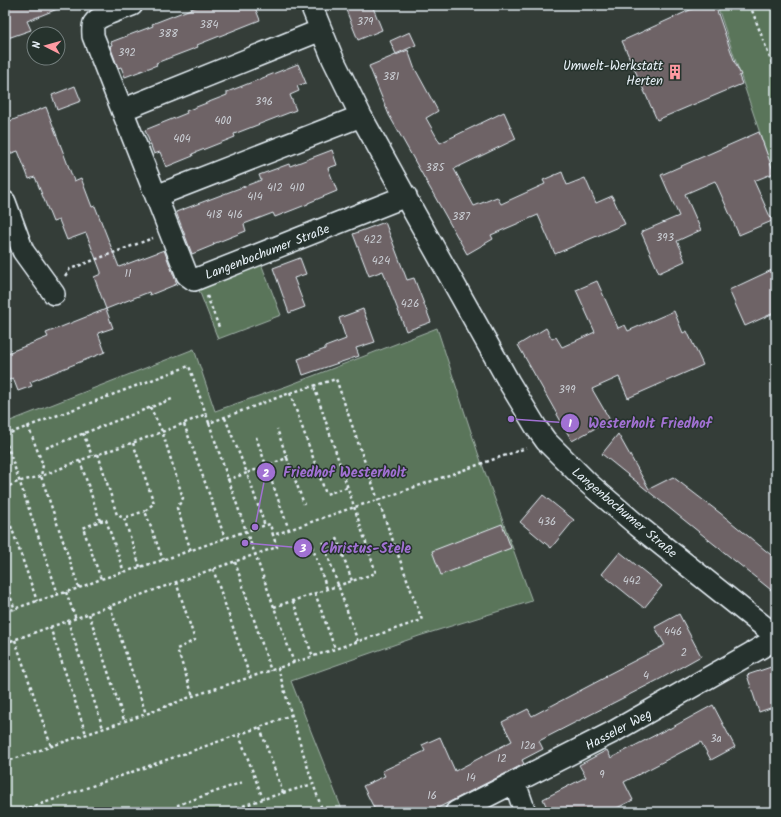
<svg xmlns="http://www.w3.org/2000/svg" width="781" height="817" font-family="Kalam,sans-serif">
	<rect width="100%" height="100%" fill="#343d38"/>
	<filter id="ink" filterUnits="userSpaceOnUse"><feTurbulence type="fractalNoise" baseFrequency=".025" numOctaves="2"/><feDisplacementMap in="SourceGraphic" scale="8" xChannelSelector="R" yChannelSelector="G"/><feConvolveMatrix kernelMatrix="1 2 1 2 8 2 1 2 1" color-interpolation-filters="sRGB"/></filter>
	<g filter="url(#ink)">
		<!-- green -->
		<path fill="#5a745a" stroke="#a1b2a9" d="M717,5H776V181Z
			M260,261L281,315L218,339L197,285Z
			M437,328L478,453L532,601L419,636L291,681L343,812H5V423L194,349L215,411L287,386Z"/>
		<!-- building -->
		<path fill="#6e6366" stroke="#e8f1f8" d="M5,5H64L65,6L27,21L31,30L5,39Z
			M201,5H254L260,20L197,45L198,47L156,63L157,65L125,77L121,67L118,68L110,46L112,45L111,42L153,26L152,24Z
			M344,5H372L382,30L358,40Z
			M701,5H715L735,63L741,75L739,76L742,84L657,120L622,41Z
			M410,32L416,45L396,54L390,41Z
			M408,50L414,67L438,111L426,118L440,143L504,112L516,139L454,169L474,206L497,197L501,204L545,184L543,180L562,172L567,185L585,178L596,203L612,196L625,224L555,254L538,215L491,235L493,239L467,254L389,115L369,66Z
			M298,64L306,83L297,86L299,91L290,95L296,110L234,134L235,137L192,154L193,156L166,167L160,152L154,154L145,130L187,113L186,111L227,95V92Z
			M75,86L81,101L57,110L52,95Z
			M46,107L74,181L81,178L92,207L95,206L119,267L164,250L177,284L150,295L149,292L106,309L94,277L101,274V272L86,233L67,240L59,220L53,222L35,177L29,179L18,151L9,154L5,143V123Z
			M759,132L774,173L754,181L772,221L739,235L715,181L685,194L701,230L677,241L682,251H681L685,261L659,273L641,232L679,216L661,175Z
			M332,150L337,165L328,168L337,191L308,203V204L275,217L273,213L244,224L246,231L213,244L214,245L192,254L176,212L261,180L259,175L289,164L290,166Z
			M385,222L407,280L414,278L431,322L406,331L383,271L369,276L353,234Z
			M300,258L306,274L294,278L305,307L289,313L273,268Z
			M776,268V312L745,326L729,290Z
			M597,281L618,328L625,325L628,331L674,311L683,333L687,331L703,365L628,398L619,377L592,389L610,420L572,441L518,345L546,328L552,339L556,337L562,347L595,332L576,290Z
			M106,309L113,328L98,333L105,352L30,382L32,386L18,391L13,378L5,382V354L48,337L46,333Z
			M363,309L375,342L356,348L359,356L303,375L298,359L325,349V347L346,339L339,318Z
			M618,434L649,489L673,477L720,513L776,559V594L740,565L602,454Z
			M543,495L574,520L551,548L520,522Z
			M502,524L511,548L441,575L432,551Z
			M620,552L662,586L644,608L602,574Z
			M679,614L701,656L660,679L539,741L543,749L522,760L524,764L430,812H376L363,786L385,776L382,771L425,751L422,745L440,737L455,771L512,741L502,722L528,709L532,716L606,677L605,676L665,645L655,627Z
			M771,667L776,680V706L759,712L747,675Z
			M713,705L735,747L711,760L701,742L624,782L633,800L609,812H549L543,799L586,777L579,765L607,750L611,758L669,728V729Z"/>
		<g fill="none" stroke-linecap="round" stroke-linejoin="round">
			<defs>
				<path id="minor" d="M132,5C124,8 98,16 94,23C92,27 93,32 93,36L187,275L194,280L406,196
					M311,5L333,59L361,116L415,214L510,384L536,427L546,441L588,483L638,526L776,636
					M122,110L321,30
					M156,196L361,116
					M5,202L23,251L54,294
					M515,783L525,812
					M456,812L613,732L776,639"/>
			</defs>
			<!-- minor casing -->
			<use href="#minor" stroke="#e8f1f8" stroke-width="24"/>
			<!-- path -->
			<path stroke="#e8f1f8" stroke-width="2.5" stroke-dasharray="3 3" stroke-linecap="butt" d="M750,5L776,74
				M65,276L70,269L153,238
				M207,296L219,327
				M290,393L326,494L348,487
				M150,407L162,431L183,498L177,508L191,551
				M225,418L247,473L287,458L277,429
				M209,423L246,531L255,554L294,663
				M184,424L225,538
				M28,426L43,465L41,476L79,588
				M83,433L92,456
				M5,435L189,366L206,414
				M256,437L289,530
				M5,439L58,594
				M133,443L154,503L145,511L163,560
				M46,448L172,399
				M98,454L117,515L124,518
				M287,458L304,504
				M80,461L100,521L83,528L101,579
				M227,480L247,473L265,526
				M5,490C14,480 29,480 41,476C58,470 75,462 92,456C131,444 169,430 206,414L209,423L290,393L336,379L378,500L422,620L278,668
				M5,509L37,601
				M100,521L106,520L124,572
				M337,538L352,581
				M323,542L358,642
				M312,546L327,589
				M235,562L271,671
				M140,567L124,518L145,511
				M213,569L250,677
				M5,581L15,610
				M176,582L195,640L177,649L193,696
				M66,592L76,619
				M315,593L335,649
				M293,601L313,657
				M110,606L146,714
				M274,607L376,573L314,386
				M5,612L37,601L79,588L101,579L163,560L246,531L270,524L273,535C308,524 342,510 378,500L526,448
				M89,614L124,720
				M68,621L103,728
				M50,627L86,734
				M5,628L10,642
				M15,640L51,746
				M5,643L50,627L68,621L213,569L277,547L273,535
				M260,728L283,793
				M239,735L263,799
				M5,762L146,714L193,696L278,668C292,717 306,765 323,812
				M18,812L260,727L291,715
				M180,812L178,805L243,782
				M226,812L263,799L313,784"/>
			<!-- minor -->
			<use href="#minor" stroke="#26332d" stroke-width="21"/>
		</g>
	</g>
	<!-- icons -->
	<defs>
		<symbol id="building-bare" viewBox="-9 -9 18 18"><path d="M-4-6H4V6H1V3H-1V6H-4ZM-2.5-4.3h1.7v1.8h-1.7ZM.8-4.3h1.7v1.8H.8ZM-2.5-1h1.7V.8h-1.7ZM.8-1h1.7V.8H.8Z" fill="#ff9aa2" stroke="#26332d" stroke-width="2.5" paint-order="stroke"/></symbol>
	</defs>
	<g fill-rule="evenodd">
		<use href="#building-bare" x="664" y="61" width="22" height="22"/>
	</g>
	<g text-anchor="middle" stroke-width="3" stroke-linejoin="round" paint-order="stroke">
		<!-- number labels -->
		<g font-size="11" fill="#caced4">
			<text x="365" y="25">379</text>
			<text x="209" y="28">384</text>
			<text x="168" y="37">388</text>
			<text x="127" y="56">392</text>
			<text x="391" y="80">381</text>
			<text x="264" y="105">396</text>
			<text x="223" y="124">400</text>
			<text x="182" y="142">404</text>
			<text x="435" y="171">385</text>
			<text x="275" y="191">412</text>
			<text x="297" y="191">410</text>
			<text x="255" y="200">414</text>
			<text x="214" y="218">418</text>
			<text x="235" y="218">416</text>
			<text x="461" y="220">387</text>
			<text x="665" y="241">393</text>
			<text x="373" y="243">422</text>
			<text x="381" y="264">424</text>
			<text x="128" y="277">11</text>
			<text x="410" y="307">426</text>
			<text x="567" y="393">399</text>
			<text x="547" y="525">436</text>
			<text x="632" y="584">442</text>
			<text x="673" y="635">446</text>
			<text x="684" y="656">2</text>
			<text x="646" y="679">4</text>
			<text x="716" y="742">3a</text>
			<text x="528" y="749">12a</text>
			<text x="502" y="762">12</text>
			<text x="602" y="778">9</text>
			<text x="471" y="781">14</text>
			<text x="432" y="799">16</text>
		</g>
		<!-- poi labels -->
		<g font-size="13" fill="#e8f1f8" stroke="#26332d" text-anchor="end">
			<text x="663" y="70">Umwelt-Werkstatt<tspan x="663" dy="15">Herten</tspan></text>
		</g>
		<!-- street labels -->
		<g font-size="13" fill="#e8f1f8" stroke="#26332d">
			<text transform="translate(267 251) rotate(-21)" y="5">Langenbochumer Straße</text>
			<text transform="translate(625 512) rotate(40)" y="5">Langenbochumer Straße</text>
			<text transform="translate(618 729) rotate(-28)" y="5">Hasseler Weg</text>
		</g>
	</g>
	<!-- callouts -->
	<path fill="none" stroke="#a171d3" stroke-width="1.5" d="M511 419L570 423M255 527L266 472M245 543L303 548"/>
	<g fill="#a171d3" stroke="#26332d" stroke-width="1.5">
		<circle cx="511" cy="419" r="4"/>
		<circle cx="255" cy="527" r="4"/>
		<circle cx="245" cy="543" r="4"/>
		<circle cx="570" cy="423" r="10"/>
		<circle cx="266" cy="472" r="10"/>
		<circle cx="303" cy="548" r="10"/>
	</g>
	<g font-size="12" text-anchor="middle" font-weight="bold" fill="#fff">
		<text x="570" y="427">1</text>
		<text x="266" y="477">2</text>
		<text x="303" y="552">3</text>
	</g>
	<g font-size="14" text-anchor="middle" font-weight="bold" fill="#a171d3" stroke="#26332d" stroke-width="3" stroke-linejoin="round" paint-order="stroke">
		<text x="650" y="428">Westerholt Friedhof</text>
		<text x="345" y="477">Friedhof Westerholt</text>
		<text x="366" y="553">Christus-Stele</text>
	</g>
	<!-- margin -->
	<rect width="781" height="817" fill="none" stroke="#26332d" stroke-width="20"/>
	<rect x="10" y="10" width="761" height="797" fill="none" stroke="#e8f1f8" stroke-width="1.5" filter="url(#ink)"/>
	<!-- north arrow -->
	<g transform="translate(46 46) rotate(276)"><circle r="19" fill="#26332d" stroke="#747f7e"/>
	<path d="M0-3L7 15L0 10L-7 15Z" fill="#ff9aa2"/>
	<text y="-6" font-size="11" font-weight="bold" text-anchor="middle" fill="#e8f1f8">N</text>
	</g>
</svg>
